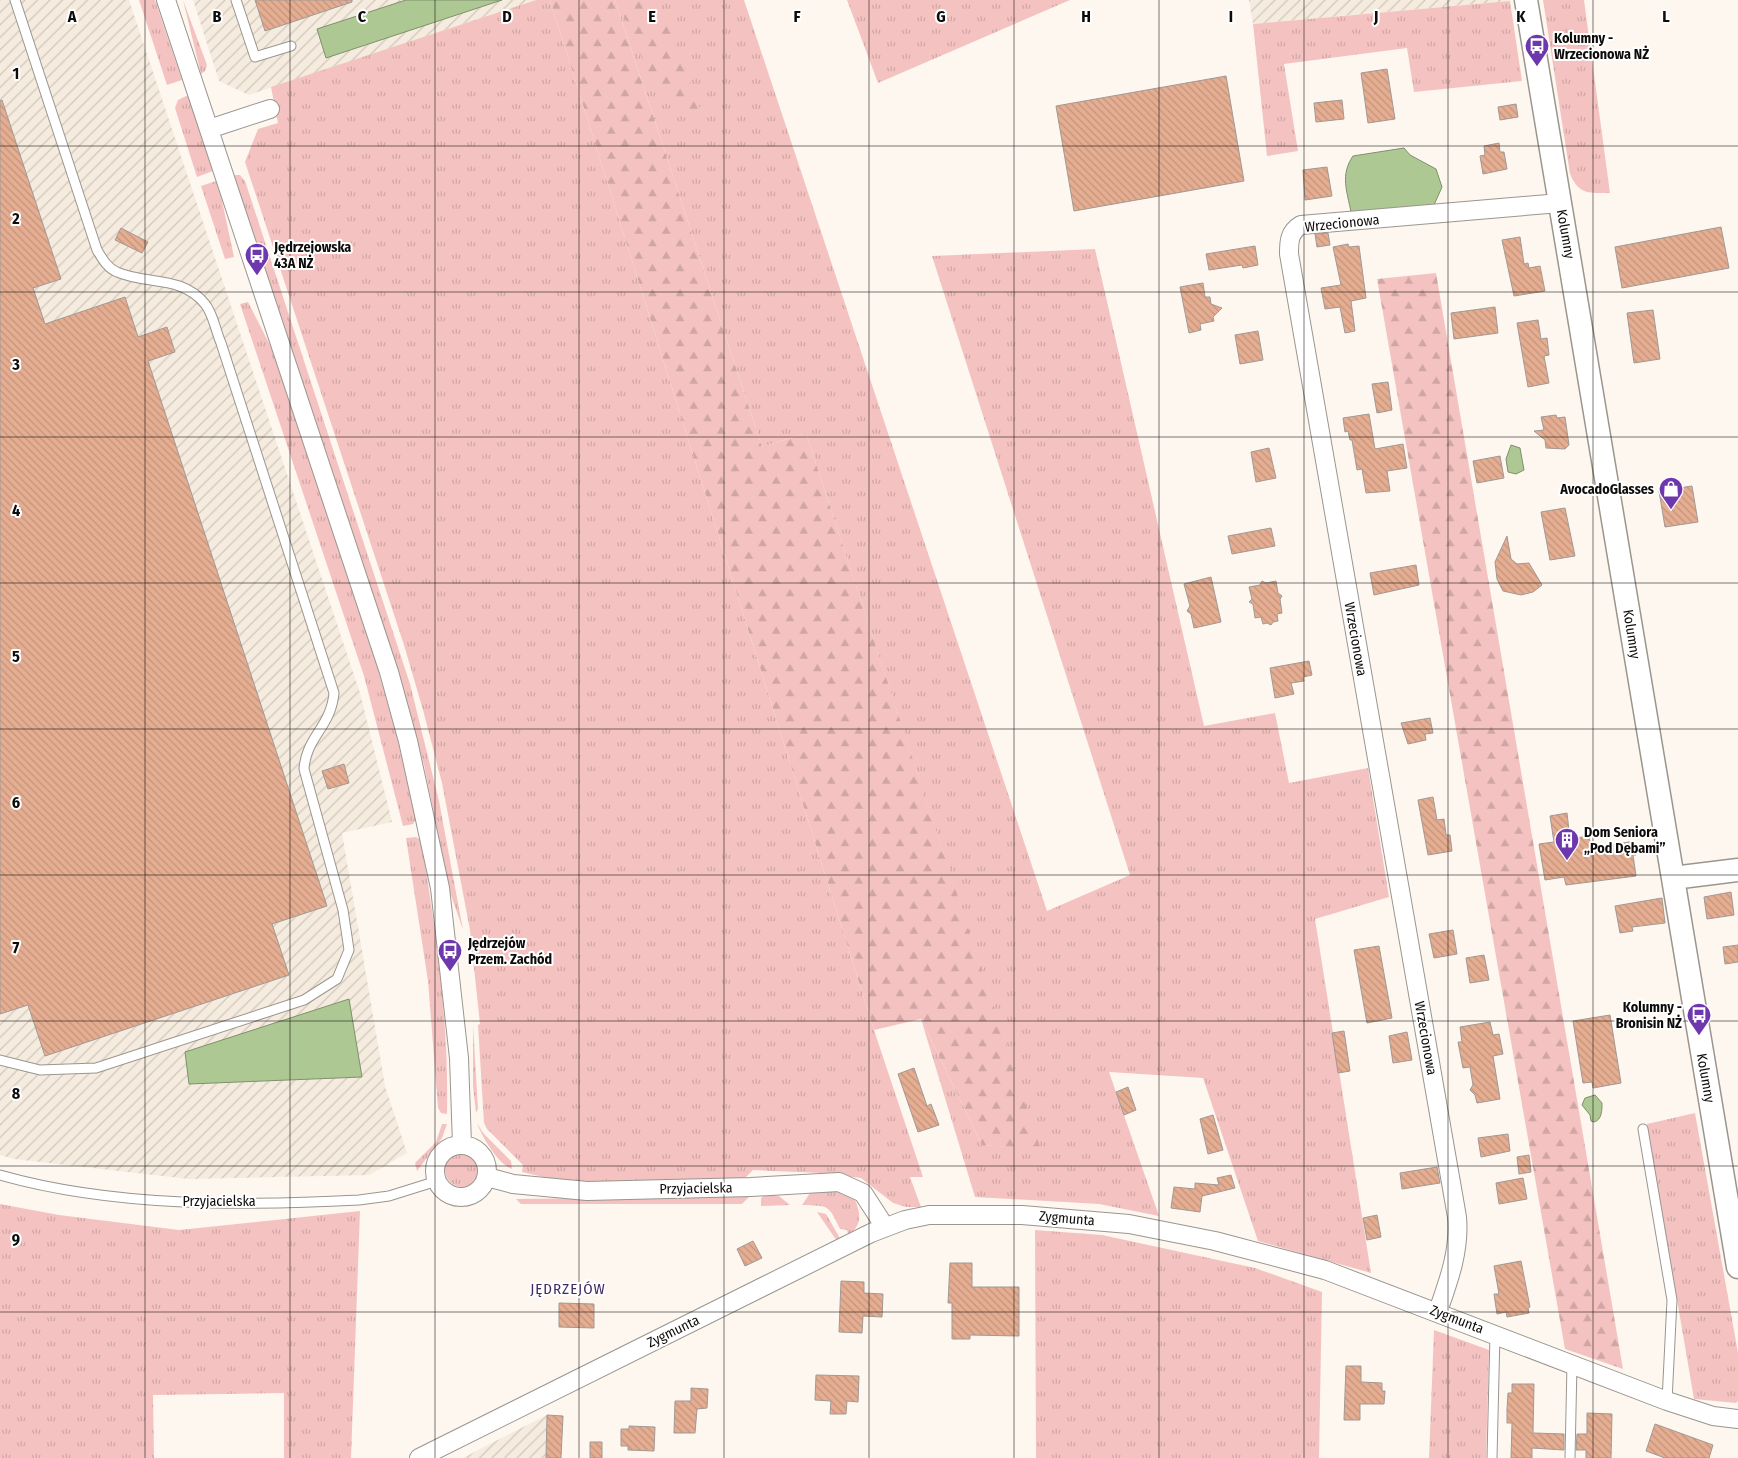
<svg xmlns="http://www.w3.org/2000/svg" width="1738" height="1458" font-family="'Fira Sans Condensed',sans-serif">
	<defs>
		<pattern id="industrial-furrows" width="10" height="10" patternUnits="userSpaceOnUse" patternTransform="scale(1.25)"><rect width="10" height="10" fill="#f5ebde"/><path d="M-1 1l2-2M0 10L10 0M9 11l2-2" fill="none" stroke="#d1c8bd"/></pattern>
		<pattern id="grass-tufts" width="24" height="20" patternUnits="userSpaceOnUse" patternTransform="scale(1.25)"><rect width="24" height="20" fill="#f4c3c1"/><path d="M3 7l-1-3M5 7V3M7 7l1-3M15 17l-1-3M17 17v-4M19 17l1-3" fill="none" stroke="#d0a6a4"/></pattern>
		<pattern id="forest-firs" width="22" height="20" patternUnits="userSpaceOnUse" patternTransform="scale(1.25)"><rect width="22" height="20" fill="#f4c3c1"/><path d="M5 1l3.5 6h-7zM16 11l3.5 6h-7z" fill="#d0a6a4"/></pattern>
		<pattern id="building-back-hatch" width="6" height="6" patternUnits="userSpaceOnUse" patternTransform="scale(1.25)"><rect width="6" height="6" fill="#e5ad91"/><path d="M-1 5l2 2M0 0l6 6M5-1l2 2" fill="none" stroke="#c3947c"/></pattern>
	</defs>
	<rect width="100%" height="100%" fill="#fdf7f0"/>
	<!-- industrial -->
	<path fill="url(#industrial-furrows)" d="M0,0H129L360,693L392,822L342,833L385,1086L407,1153L369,1175L189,1179L14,1159L0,1155Z
		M193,0H536L249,95L219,81Z
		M1249,0H1510V1L1253,24Z
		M547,1415L546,1458H463L482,1448Z"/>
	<!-- grass -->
	<path fill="url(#grass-tufts)" d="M139,0H155L182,80L167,85Z
		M183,0L207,65L205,71L201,74Z
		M536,0H550L874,1030L923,1177H910L921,1207H906L893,1203L861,1178L820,1173L753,1170L744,1179L589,1183L556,1180L522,1172L523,1165L487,1129L484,1123L478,1025L480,1024L470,930L442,783L423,710L404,645L245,162L258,129L278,123L271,87Z
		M615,0H744L1047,911L1130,875L932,256L1095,249L1204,726L1275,713L1289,783L1368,768L1389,897L1315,919L1371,1273L1258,1241L1203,1078L1109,1072L1159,1216L1099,1204L975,1197L921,1019L982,1145L1040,1149L806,433L762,447Z
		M847,0H1070L878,83Z
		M1543,0H1584L1610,193C1589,193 1579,195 1570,174Z
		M1510,1L1522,81L1414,92L1407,48L1284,64L1298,151L1267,156L1253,24Z
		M188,95L213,171L197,177L175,108L178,100Z
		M234,175H240L245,181L410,684L439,801L463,930L450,892L424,765L396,663Z
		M216,181L221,196L234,257L225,259L201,186Z
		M248,302L273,351L376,663L396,733L416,819L413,824L403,826L364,676L240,304Z
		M416,837L421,840C436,931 449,1021 447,1114L441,1113L438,1108L428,981L406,838Z
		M473,1025L478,1109L476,1113L473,1086Z
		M1695,1113L1738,1353V1401L1736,1403L1694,1399L1647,1124Z
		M477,1123L483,1133L511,1161L512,1169C498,1164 482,1137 477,1123Z
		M442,1124H447L442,1138L417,1171L415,1163L436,1142Z
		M445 1170a17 17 0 1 1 34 0a17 17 0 1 1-34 0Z
		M826,1190L837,1191L855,1200C861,1213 862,1227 848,1234L847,1230L840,1229C828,1204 829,1206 802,1205L810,1193Z
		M766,1194L779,1196L790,1205L761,1206V1198Z
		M750,1196L742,1204H521L516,1199Z
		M0,1204L59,1215L179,1230L360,1211L351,1458H284V1393L153,1395L154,1458H0Z
		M817,1212L826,1214L841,1240L837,1241Z
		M1035,1230L1102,1235L1255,1268L1322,1292L1319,1458H1036Z
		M1434,1330L1489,1350L1486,1458H1429Z"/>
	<!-- forest -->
	<path fill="url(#forest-firs)" d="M550,0H615L762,447L806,433L1041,1150L982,1145L921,1019L874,1030Z
		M625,0H659L701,111L694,121L672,94L659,99L624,16L630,4Z
		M1436,273L1623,1369L1565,1349L1377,279Z"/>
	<!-- water -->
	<path fill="#aec894" stroke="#7e906b" d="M406,0H502L326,58L317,29Z
		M1404,148L1410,155L1436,169L1442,187L1434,205L1351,212C1347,191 1340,175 1353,156Z
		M1511,445L1520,448L1524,470L1516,474L1508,472L1506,459Z
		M349,999L362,1077L189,1084L185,1052Z
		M1595,1095L1602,1103C1602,1110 1602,1120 1594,1122L1591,1121L1590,1115L1582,1105L1585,1098Z"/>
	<!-- building -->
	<path fill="url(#building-back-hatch)" stroke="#a19995" d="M255,0H352V2L265,31Z
		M1387,69L1395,119L1368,123L1361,73Z
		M1226,76L1244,181L1074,211L1056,106Z
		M2,100L61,279L33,288L45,324L125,297L138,337L167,327L175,352L148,361L327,906L272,924L289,975L45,1056L28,1005L0,1014V101Z
		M1342,100L1344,119L1316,122L1314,103Z
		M1516,104L1518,117L1500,120L1498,107Z
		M1499,143L1500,152H1504L1507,169L1483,174L1480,156L1485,155L1484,146Z
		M1327,167L1332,196L1305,200L1303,170Z
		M1721,227L1729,268L1622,288L1615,247Z
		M121,228L148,242L142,253L115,240Z
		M1328,233L1330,245L1317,247L1315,234Z
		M1520,237L1524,264L1528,263L1529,268L1540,266L1545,291L1514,296L1502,240Z
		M1348,244L1349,247L1359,246L1366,298L1351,301L1355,331L1345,333L1340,307L1325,309L1321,288L1341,285L1333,247Z
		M1255,246L1258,265L1243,268L1242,265L1209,270L1206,254Z
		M1203,283L1205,297H1210L1211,304L1222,308L1213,317L1214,321L1200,324L1201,330L1189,333L1180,287Z
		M1495,307L1498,333L1454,339L1451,313Z
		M1653,310L1660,359L1634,363L1627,313Z
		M1538,320L1541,339L1547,338L1549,355L1544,356L1549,383L1528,387L1517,323Z
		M1258,331L1263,360L1240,364L1235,335Z
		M1388,382L1392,410L1377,413L1372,384Z
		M1369,414L1375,449L1403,444L1407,468L1387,471L1390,491L1366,493L1362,469L1357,470L1352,440H1350L1348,431L1345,432L1343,418Z
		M1556,415L1557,418L1565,417L1569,445L1565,449L1546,448L1545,440L1534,431L1544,430L1541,417Z
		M1269,448L1276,478L1256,482L1251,452Z
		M1500,456L1504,478L1477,483L1473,461Z
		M1692,486L1698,522L1665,527L1659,491Z
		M1565,508L1575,556L1550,560L1541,512Z
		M1271,528L1275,546L1232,554L1228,536Z
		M1507,536L1511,559L1517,564L1529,563L1542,585L1533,592L1521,595L1503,591L1497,579L1495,562Z
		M1416,565L1419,585L1374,595L1370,573Z
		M1211,577L1221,622L1194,628L1191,614L1187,611L1190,606L1184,584Z
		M1262,581L1266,583L1276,581L1278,593L1282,596L1280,599L1282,613L1277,614L1278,621L1273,622L1271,625L1267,623L1263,624L1261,617L1255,618L1253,604L1249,602L1252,599L1249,587L1260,585Z
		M1309,661L1312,675L1303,677L1304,681L1291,683L1294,694L1275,698L1270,668Z
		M1430,718L1433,733L1425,734L1426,740L1408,744L1401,723Z
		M344,764L349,783L328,789L322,771Z
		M1433,797L1437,820L1444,819L1446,835H1450L1452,851L1428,855L1418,800Z
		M1567,813L1570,839L1589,836L1591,849L1634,841L1636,855H1633L1636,876L1566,885L1564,877L1545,880L1539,844L1554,842L1550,816Z
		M1731,892L1734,915L1707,919L1704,897Z
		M1662,898L1665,923L1632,927L1633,931L1620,933L1615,906Z
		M1453,930L1457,954L1434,958L1429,934Z
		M1738,945V962L1725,964L1723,947Z
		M1379,946L1392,1018L1367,1023L1354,950Z
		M1484,955L1489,980L1470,983L1466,958Z
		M1610,1015L1621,1083L1593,1088L1592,1082L1583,1083L1573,1021Z
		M1490,1022L1493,1035L1499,1034L1503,1054L1493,1056L1500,1099L1477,1103L1475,1095L1470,1090L1473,1085L1470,1067L1463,1068L1458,1042H1462L1460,1027Z
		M1344,1031L1350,1071L1338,1073L1332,1033Z
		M1407,1032L1412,1060L1393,1063L1389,1036Z
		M914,1068L927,1106L931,1104L939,1125L918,1132L898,1074Z
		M1128,1087L1136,1110L1124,1115L1116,1092Z
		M1213,1115L1223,1150L1208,1154L1200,1119Z
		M1508,1134L1510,1151L1481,1157L1478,1138Z
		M1529,1155L1531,1172L1519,1174L1517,1157Z
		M1437,1167L1440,1183L1402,1189L1400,1173Z
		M1231,1175L1235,1188L1202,1196L1200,1212L1171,1208L1174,1187L1195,1189V1183L1219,1185L1217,1178Z
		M1523,1178L1527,1199L1499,1204L1496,1183Z
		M1377,1215L1381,1237L1367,1240L1363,1218Z
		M753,1241L762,1258L745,1266L737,1249Z
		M1521,1261L1530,1307L1528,1308L1529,1313L1507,1317L1506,1312L1497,1314L1494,1294H1499L1494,1266Z
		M950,1263H972V1287H1019V1336L970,1335V1339H952V1303H948Z
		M841,1281L864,1282V1293L883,1294L882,1317L863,1316L862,1333L839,1332Z
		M559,1303L594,1304V1328L559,1327Z
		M1346,1366H1361V1382L1382,1383V1391H1385L1384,1404H1360V1420H1344Z
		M816,1375L859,1376L858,1402L847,1401L846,1414H830L831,1401L815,1400Z
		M1512,1384H1534L1533,1433L1564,1434V1450L1532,1448V1458H1511L1512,1423H1507V1409L1508,1393H1512Z
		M691,1388L708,1389L707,1408L697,1409L695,1433H674L675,1401H691Z
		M1587,1413L1612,1414L1611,1458H1586V1450H1576L1577,1434H1587Z
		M547,1415L563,1416L561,1458H546Z
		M1655,1424L1713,1445L1709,1458H1665L1646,1451Z
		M629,1426L655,1427L654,1451L628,1450V1446H621V1429H629Z
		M590,1442H602V1458H590Z"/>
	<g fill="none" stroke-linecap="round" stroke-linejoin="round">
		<defs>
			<path id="service" d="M236,0L255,57L291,46
				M0,1060L40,1070L96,1068L304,1000L337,979L349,950L343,910L304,769C306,737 331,727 334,693L221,343C216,332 213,313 205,304C182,275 146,285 117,272C107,268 102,258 97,250L15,0
				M1643,1129L1672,1300L1667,1401
				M0,1175C113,1207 243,1206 359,1200L389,1196L437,1181
				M1492,1458L1495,1334
				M1570,1458L1572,1364"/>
			<path id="minor" d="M166,0L389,672L408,741L440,888L459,1058L462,1145
				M209,129L270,109
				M435 1171a26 26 0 1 1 52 0a26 26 0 1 1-52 0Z
				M487,1177L513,1184L587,1191L751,1187L839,1182L863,1193L885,1227
				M1438,1311C1449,1280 1460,1250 1457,1217L1289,254C1289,242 1289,232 1301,225L1560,203
				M419,1458L871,1233L905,1220L929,1215H1022L1129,1224L1215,1241L1325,1270L1667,1401L1713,1416L1738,1419"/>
			<path id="tertiary" d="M1526,0L1738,1267
				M1673,878L1738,870"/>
		</defs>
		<!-- service casing -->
		<use href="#service" stroke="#9a968f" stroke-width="11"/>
		<!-- minor casing -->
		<use href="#minor" stroke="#9a968f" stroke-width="20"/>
		<!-- tertiary casing -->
		<use href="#tertiary" stroke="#9a968f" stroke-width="25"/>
		<!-- service -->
		<use href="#service" stroke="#fff" stroke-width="9"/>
		<!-- minor -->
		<use href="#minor" stroke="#fff" stroke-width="18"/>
		<!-- tertiary -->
		<use href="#tertiary" stroke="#fff" stroke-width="22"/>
	</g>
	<!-- grid -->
	<path fill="none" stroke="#0e0c0a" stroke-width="1" stroke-opacity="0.55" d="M145,0V1458M290,0V1458M435,0V1458M579,0V1458M724,0V1458M869,0V1458M1014,0V1458M1159,0V1458M1304,0V1458M1448,0V1458M1593,0V1458M0,146H1738M0,292H1738M0,437H1738M0,583H1738M0,729H1738M0,875H1738M0,1021H1738M0,1166H1738M0,1312H1738"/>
	<!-- icons -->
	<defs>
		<symbol id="bus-pin" viewBox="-11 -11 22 30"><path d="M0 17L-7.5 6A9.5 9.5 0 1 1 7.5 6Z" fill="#6d37ae" stroke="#fff"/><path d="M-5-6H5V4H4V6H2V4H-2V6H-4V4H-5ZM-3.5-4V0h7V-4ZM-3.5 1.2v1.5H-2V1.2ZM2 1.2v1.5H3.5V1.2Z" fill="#fff"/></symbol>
		<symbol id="shop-pin" viewBox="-11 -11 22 30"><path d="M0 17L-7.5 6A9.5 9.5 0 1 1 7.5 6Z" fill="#6d37ae" stroke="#fff"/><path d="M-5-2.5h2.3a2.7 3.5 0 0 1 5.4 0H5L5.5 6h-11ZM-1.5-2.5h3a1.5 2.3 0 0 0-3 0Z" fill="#fff"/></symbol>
		<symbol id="building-pin" viewBox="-11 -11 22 30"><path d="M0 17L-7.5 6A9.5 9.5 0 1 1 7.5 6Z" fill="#6d37ae" stroke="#fff"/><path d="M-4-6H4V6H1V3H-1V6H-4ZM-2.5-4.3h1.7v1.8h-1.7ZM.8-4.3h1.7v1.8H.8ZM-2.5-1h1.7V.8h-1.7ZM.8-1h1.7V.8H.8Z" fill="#fff"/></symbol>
	</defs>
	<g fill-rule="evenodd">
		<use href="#bus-pin" x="1523" y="32" width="28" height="38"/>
		<use href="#bus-pin" x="243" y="241" width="28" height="38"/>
		<use href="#shop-pin" x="1657" y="475" width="28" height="38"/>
		<use href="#building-pin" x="1553" y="826" width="28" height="38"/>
		<use href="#bus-pin" x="436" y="937" width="28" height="38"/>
		<use href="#bus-pin" x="1685" y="1001" width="28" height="38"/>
	</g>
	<g text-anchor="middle" stroke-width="4" stroke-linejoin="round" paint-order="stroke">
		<!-- poi labels -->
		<g font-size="14" font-weight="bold" fill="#0e0c0a" stroke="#fff" text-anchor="start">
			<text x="1554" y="43">Kolumny -<tspan x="1554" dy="16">Wrzecionowa NŻ</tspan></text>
			<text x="274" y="252">Jędrzejowska<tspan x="274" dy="16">43A NŻ</tspan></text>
			<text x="1654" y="494" text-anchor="end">AvocadoGlasses</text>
			<text x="1584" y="837">Dom Seniora<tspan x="1584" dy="16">„Pod Dębami”</tspan></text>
			<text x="468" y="948">Jędrzejów<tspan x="468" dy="16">Przem. Zachód</tspan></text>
			<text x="1682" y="1012" text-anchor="end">Kolumny -<tspan x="1682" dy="16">Bronisin NŻ</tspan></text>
		</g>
		<!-- street labels -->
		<g font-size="14" fill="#0e0c0a" stroke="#fff">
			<text transform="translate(1342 223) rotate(-6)" y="5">Wrzecionowa</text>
			<text transform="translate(1566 234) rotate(80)" y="5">Kolumny</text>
			<text transform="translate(1632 634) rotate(81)" y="5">Kolumny</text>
			<text transform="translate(1356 639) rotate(80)" y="5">Wrzecionowa</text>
			<text transform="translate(1426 1038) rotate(80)" y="5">Wrzecionowa</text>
			<text transform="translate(1706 1078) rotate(80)" y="5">Kolumny</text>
			<text transform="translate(696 1188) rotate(-1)" y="5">Przyjacielska</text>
			<text x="219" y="1206">Przyjacielska</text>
			<text transform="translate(1067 1218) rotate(5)" y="5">Zygmunta</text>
			<text transform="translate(1457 1319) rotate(21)" y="5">Zygmunta</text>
			<text transform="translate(673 1331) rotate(-26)" y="5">Zygmunta</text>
		</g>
		<!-- neighbourhood labels -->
		<g font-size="15" letter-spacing="1" fill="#422a64" stroke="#fff">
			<text x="568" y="1294">JĘDRZEJÓW</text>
		</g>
	</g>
	<g font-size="16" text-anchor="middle" font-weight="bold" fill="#0e0c0a" stroke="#fff" stroke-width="4" stroke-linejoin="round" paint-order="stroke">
		<text x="72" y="22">A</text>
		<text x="217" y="22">B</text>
		<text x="362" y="22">C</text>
		<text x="507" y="22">D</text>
		<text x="652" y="22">E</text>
		<text x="797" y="22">F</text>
		<text x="941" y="22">G</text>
		<text x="1086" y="22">H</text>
		<text x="1231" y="22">I</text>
		<text x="1376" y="22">J</text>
		<text x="1521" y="22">K</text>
		<text x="1666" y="22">L</text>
		<text x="16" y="79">1</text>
		<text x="16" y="224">2</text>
		<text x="16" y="370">3</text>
		<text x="16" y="516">4</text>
		<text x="16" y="662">5</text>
		<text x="16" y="808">6</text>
		<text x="16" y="953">7</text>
		<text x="16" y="1099">8</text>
		<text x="16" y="1245">9</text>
	</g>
</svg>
